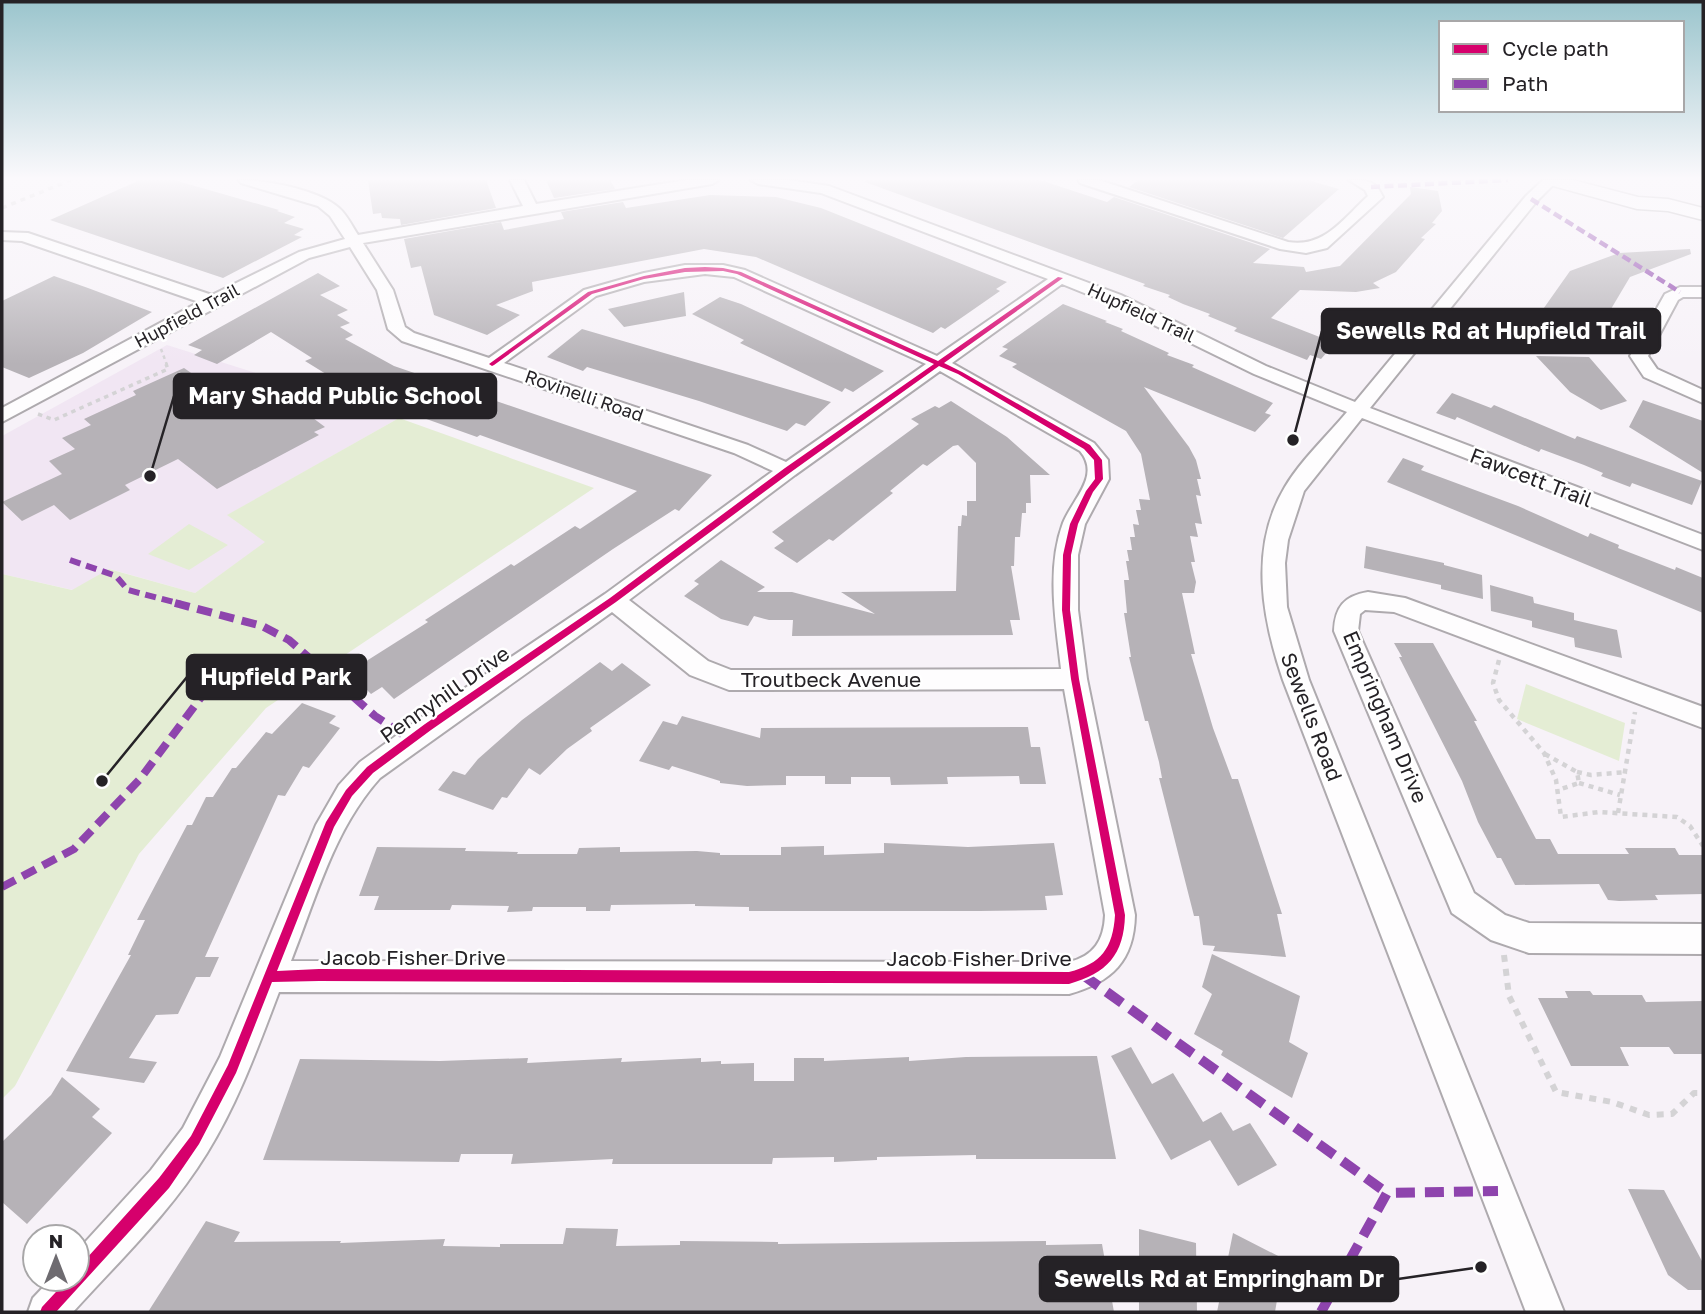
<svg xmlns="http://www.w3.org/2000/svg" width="1705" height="1314" font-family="'Golos Text',sans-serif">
	<rect width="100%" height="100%" fill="#f7f2f8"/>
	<!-- built -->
	<path fill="#f1e6f3" d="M167,345L399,418L228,515L266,542L195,593L110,569L73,590L2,574V436Z"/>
	<!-- green -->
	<path fill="#e4edd4" d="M399,418L594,488L266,708L139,854L15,1086L2,1099V574L72,590L109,569L195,593L265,542L227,515Z
		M189,524L228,545L189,570L148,554Z
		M1526,684L1625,723L1619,761L1517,719Z"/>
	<!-- building -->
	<path fill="#b6b2b7" d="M140,180H174L279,210L277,211L295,217L284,223L304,229L294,235L302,237L223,278L50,220Z
		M368,180H486L496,208L401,225L400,219L382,218L381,213L373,214Z
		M546,180H610L615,189L554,198Z
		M865,180H1040L1107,202L1114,197L1270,249L1253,263L1304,267L1306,272L1340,266L1411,194L1410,187L1438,191L1442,211L1432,223L1436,224L1421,238L1425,239L1396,272L1373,283L1380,288L1356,292L1300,290L1271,318L1335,343L1321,359L1310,355L1307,360L1234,331L1237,328L1208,316L1210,314L1183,304L1168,297L1170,295L1143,286L1145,284L865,182Z
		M1139,180H1308L1339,189L1283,238L1129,187Z
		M710,195L776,197L821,208L1007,282L996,289L1000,291L964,316L945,329L941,327L933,333L756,257L704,249L532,282L533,291L496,305L520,315L487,335L434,315L421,266L411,268L404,239L501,222L504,230L564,219L561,212L623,202L626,208Z
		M1690,249L1691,254L1630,277L1592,341L1534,322L1570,271L1619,253Z
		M318,273L340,286L320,295L348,310L337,315L350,323L340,327L353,335L345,339L394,366L712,475L679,511L675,509L613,549L394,699L382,687L371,694L349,672L428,622L425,620L511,564L514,566L575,526L580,529L637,491L480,435L477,437L463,432L401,410L405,407L347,387L305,361L312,358L271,332L217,364L194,355L202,350L188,345Z
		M54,276L88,288L152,312L83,353L29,378L2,367V301Z
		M684,292L686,316L624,327L608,309Z
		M720,297L741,304L884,371L853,392L845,388L842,392L740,343L744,340L692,314Z
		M1063,304L1107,321L1105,322L1123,329L1121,331L1169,353L1167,355L1194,365L1192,367L1273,403L1265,413L1271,415L1255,432L1144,387L1189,447L1196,460L1201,479H1197L1201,496L1196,495L1202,524L1195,523L1198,537L1190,536L1195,562H1191L1196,582L1194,593H1182L1195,654H1191L1213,728L1232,779H1238L1271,880L1282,914H1277L1286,957L1213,951L1215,946L1203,945L1199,916H1194L1159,778H1162L1159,762L1148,721H1145L1129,657H1131L1124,613H1127L1124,580H1129L1126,561H1129L1127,550H1132L1130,537H1135L1133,524L1139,525L1136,510H1141L1139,499L1150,500L1141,454L1126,431L1012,367L1017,364L999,356L1008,349L1002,347Z
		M582,329L831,402L805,426L796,423L787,431L699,401L587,367L583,371L547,357Z
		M1536,356L1589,357L1627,401L1601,410L1570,392Z
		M184,368L256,418L277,408L289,416L299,411L305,412L325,427L314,432L319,435L217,489L178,459L125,485L130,490L70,520L54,505L22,521L2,502L62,474L49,461L75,449L62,438L91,425L84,419L136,395L133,391Z
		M1452,393L1491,408L1494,405L1575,439L1577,436L1702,481L1692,505L1632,483L1630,487L1601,476L1603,473L1584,465L1541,449L1539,452L1457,417L1455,420L1436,413Z
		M1643,400L1703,421V473L1629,427Z
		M951,401L1007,437L1050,475H1030L1031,503H1026V513H1022L1020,537H1015L1014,566H1011L1020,620H1010L1013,635L792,636L793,620H769L754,616L748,626L721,619L684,596L699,584L694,581L721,560L765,587L757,592H792L875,614L841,592L956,591L958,526H961L962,515L967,516V501H976V463L958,445L953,446L927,466L923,464L890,491L893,493L833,541L829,539L797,563L774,548L784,541L772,532L919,424L911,419L935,406L939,408Z
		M1403,458L1424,466L1421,470L1518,506L1588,537L1590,533L1619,545L1618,548L1675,570L1676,567L1703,578V613L1387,482Z
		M1366,546L1444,563V565L1482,575L1483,599L1441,589V585L1364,568Z
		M1490,585L1533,597L1534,603L1574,613V620L1617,630L1622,658L1575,647L1574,638L1532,627V621L1491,611Z
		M1394,643H1433L1477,721H1474L1536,839H1550L1558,854H1629L1625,848H1675L1679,855H1703V894L1655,895L1658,900L1619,901L1608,900L1599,884L1515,885L1501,858H1497L1478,822L1462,781L1399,657H1402Z
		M600,662L612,671L622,663L651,685L590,728L592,731L567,749L540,775L529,768L507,798L502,797L493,810L438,790L453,771L465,775L478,759L522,720Z
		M302,703L336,716L329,723L340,728L309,768L303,766L285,796L278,795L205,957H219L210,977H196L178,1014L156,1015L129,1058L157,1062L144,1083L66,1071L131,955H128L145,920H137L187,825H192L206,797H213L232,768H236L266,732L272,734Z
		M682,716L760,738L761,728L1028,727L1031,747H1040L1046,784H1020L1019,776L947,777L948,784L891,785L890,777H851V784H825V776H786V785L747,786L720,783V781L672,766L669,770L639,761L663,721L677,725Z
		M884,843L968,847L1054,843L1063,895L1045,896L1047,910L979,911H749V907L695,906V904L611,905L610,911H586V907H533L532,911L507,912L509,906L452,905L450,910H374L379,896H359L377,847L466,848L465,851L518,852L517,854H577L579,848L620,847V852L697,851L720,853V855H781V847L824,846V855L884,853Z
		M1212,954L1300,996L1289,1042L1308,1053L1292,1098L1221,1055L1223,1051L1194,1034L1212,994L1202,987Z
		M1565,991H1590L1593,995H1642L1646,1002L1703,1001V1054H1674L1669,1047H1620L1629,1066H1571L1538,998H1568Z
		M1131,1047L1152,1084L1173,1073L1203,1122L1221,1112L1233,1131L1250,1123L1277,1165L1238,1186L1210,1140L1171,1160L1111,1056Z
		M1097,1056L1116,1159H976V1155L877,1157V1160L834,1162V1157L773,1158L772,1164H612L613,1159L511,1164L513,1154H461L459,1162L263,1160L300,1059L440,1061L528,1058L527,1063L622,1058L621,1062L701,1058V1062L721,1061V1064L754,1063V1081H794V1058H824V1061L909,1057V1061L966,1057Z
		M62,1077L100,1109L92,1117L112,1133L27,1224L2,1202V1142L51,1095Z
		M1628,1189L1664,1190L1703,1263V1290H1688L1668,1275Z
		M206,1221L240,1232L234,1242L341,1241L340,1243L445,1239L443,1246L500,1247V1244H563L566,1228L618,1229L616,1246L680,1245V1241L778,1242V1244L1046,1241V1245L1102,1244L1114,1312H148Z
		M1139,1229L1196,1243L1197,1312H1139Z
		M1233,1233L1284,1259L1275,1312H1217Z"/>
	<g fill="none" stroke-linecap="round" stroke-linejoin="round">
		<defs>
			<path id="minor" d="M239,180C266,180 319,190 339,208C347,215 352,226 358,235L523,206L510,180H524L536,204L686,180H719L712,184L363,243L393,290L405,327L414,333L489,358L584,290L644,273L685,265H723L745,270L937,356L1048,279L821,193L758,184L751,180H789L829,186L1121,295L1266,366L1355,402L1526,196L1543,180H1558L1536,202L1370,408L1703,535V550L1362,418L1304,491L1288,540L1285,563L1287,607L1309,680L1564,1312H1526L1283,680C1262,618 1249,547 1285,487C1301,460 1327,436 1347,412L1254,374L1109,303L1062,284L952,363L1094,443L1108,460L1109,479L1085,524L1078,555V610L1087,679L1135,915C1134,961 1112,982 1069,994L279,992C258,1047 238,1103 207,1153C171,1212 119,1261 73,1312H28L33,1298L51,1279H77V1251L151,1170L183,1128L220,1057L316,825L339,785L360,762L419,719L605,594L773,471L734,453L402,341L388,329L377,290L350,247L309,258L2,422V408L199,302L22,241L2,240V232L28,233L212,295L299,252L345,239L330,216L318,206L241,183ZM705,274L734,277L926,364L786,462L748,445L504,363L596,296L644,282ZM940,371L1080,451C1101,476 1073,498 1063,523C1046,569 1056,623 1061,669L731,670L708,661L629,600L795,475ZM612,612L690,675L729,690L1064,689L1105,915C1104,940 1094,956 1069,962L291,961C316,898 334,829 380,778Z
				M1078,180H1099L1288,242C1324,248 1343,219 1368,196L1365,190L1349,180C1367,180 1375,180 1383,197L1327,248L1306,253L1280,249L1080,183Z
				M1680,287H1703V297H1683L1678,300L1648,356L1657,369L1703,390V403L1644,377L1630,356L1665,294Z
				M1368,592L1405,598L1703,707V728L1394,612L1365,610L1360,614L1358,631L1474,893L1505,915L1529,923L1703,924V954L1529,953L1491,940L1452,913L1334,631C1335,607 1344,596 1368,592Z"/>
			<path id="major" d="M1543,180H1573L1638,197L1668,199L1703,208V220L1668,211L1637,209L1546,184Z"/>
		</defs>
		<!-- minor casing -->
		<use href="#minor" stroke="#aeaaae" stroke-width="4"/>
		<!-- major casing -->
		<use href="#major" stroke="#aeaaae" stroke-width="3"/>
		<!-- path-far3 -->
		<path stroke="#d4d3d5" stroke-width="2.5" stroke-dasharray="3.5 3.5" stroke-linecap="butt" d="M161,349L167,365"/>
		<!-- path-far2 -->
		<path stroke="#d4d3d5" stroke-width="3.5" stroke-dasharray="4.5 4.5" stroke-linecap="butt" d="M38,414L54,420L168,369L166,364"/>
		<!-- path-far1 -->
		<path stroke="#d4d3d5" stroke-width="4.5" stroke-dasharray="5 5" stroke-linecap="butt" d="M1499,660L1493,683L1499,700L1544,753L1556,780L1561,817L1599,812L1677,817L1690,826L1703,846
			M1545,754L1577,772L1579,783L1558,790
			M1577,772L1591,775L1627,772
			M1579,783L1620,795
			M1618,813L1635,712"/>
		<!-- path -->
		<path stroke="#d4d3d5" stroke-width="6" stroke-dasharray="7 7" stroke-linecap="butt" d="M1504,955L1509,996L1556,1092L1612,1102L1649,1115L1672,1114L1694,1093H1703"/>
		<!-- minor -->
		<use href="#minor" fill="#fefdfe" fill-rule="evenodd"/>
		<!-- major -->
		<use href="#major" fill="#fefdfe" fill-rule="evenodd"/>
		<!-- rail -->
		<path stroke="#cccacc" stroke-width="3.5" stroke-dasharray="5 5" stroke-linecap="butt" d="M2,208L71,180"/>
		<!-- quiet-far3 -->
		<path stroke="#8e44ad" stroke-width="4.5" stroke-dasharray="9 4.5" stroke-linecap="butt" d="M1371,187L1508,180
			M1531,199L1680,292"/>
		<!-- quiet-far2 -->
		<path stroke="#8e44ad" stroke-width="6" stroke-dasharray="11 6" stroke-linecap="butt" d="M70,560L116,576L128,590L181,604"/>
		<!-- quiet-far1 -->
		<path stroke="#8e44ad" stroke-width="8" stroke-dasharray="15 8" stroke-linecap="butt" d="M175,603L262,626L289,640L375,716L411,740
			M2,887L74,849L140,779L205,692L239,668L307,656"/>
		<!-- quiet -->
		<path stroke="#8e44ad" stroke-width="10" stroke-dasharray="19 10" stroke-linecap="butt" d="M1083,975L1387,1193
			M1321,1312L1387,1193L1498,1191"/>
		<defs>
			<path id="cycleway" d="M705,267L723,268L741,272L938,361L1058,277L1063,278L944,363L962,372L1090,445L1102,460L1103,479L1093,492L1078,524L1071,555L1070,610L1079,679L1125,915C1124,955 1107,973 1069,984L319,981L272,982L236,1073L199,1144L169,1188L56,1312H40L42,1307L68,1279H77V1269L159,1178L191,1136L228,1065L326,822L346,790L367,767L425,724L610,598L785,468L934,364L737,274L723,271L685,272L644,279L592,294L494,365L492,366L489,364L588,292L644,276L685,268ZM939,366L958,374L1084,449L1094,460L1095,479L1086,491L1070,524L1063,555L1062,610L1071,679L1115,915C1113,948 1101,964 1069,972L319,969L277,971L334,827L352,796L373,773L431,730L616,602L791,472Z"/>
		</defs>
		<!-- cycleway casing -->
		<use href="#cycleway" stroke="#fff" stroke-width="4"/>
		<!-- cycleway -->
		<use href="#cycleway" fill="#d6006c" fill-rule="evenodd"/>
	</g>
	<!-- sky -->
	<linearGradient id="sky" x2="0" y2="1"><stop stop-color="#9bc5cd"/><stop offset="0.49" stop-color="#fbf9fc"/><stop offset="1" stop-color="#fbf9fc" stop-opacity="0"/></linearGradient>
	<rect width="1705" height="364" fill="url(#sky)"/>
	<g text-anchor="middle" stroke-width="5" stroke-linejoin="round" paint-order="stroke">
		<!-- far-street labels -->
		<g font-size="18" fill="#252226" stroke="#fff">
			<text transform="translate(1141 313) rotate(25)" y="6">Hupfield Trail</text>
			<text transform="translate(187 316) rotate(-28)" y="6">Hupfield Trail</text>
			<text transform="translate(584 396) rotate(19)" y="6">Rovinelli Road</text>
		</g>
		<!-- street labels -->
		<g font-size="21" fill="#252226" stroke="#fff">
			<text transform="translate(1531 478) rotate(21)" y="7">Fawcett Trail</text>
			<text x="831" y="687">Troutbeck Avenue</text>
			<text transform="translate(445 695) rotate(-35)" y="7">Pennyhill Drive</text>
			<text transform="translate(1311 717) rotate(69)" y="7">Sewells Road</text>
			<text transform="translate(1385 717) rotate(67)" y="7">Empringham Drive</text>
			<text x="413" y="965">Jacob Fisher Drive</text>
			<text x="979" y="966">Jacob Fisher Drive</text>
		</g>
	</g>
	<!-- callouts -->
	<path fill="none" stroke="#252226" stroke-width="2.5" d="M1293 440L1322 331M150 476L174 396M102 781L187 677M1481 1267L1398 1279"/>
	<g fill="#252226" stroke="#fff" stroke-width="2.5">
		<circle cx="1293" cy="440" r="7"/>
		<circle cx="150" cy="476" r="7"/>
		<circle cx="102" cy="781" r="7"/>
		<circle cx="1481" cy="1267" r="7"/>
	</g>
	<g fill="#252226" stroke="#252226" stroke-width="2.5">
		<rect x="1322" y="309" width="338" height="44" rx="7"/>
		<rect x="174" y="374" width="322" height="44" rx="7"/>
		<rect x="187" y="655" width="179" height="44" rx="7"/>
		<rect x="1040" y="1257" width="358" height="44" rx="7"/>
	</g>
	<g font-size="23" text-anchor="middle" font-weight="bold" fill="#fff">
		<text x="1491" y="339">Sewells Rd at Hupfield Trail</text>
		<text x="335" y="404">Mary Shadd Public School</text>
		<text x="276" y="685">Hupfield Park</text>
		<text x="1219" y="1287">Sewells Rd at Empringham Dr</text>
	</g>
	<!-- border -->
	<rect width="1705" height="1314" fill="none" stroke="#252226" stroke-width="7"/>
	<!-- legend -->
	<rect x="1439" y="21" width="245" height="91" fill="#ffffff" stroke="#a8a7a8" stroke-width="2"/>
	<rect x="1453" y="44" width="35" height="10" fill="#d6006c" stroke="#a8a7a8" stroke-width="2"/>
	<text x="1502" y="56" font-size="21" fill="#252226">Cycle path</text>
	<rect x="1453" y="79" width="35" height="10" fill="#8e44ad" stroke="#a8a7a8" stroke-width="2"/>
	<text x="1502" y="91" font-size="21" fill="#252226">Path</text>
	<!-- north arrow -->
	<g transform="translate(56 1258)"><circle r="33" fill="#ffffff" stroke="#a8a7a8" stroke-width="2"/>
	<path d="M0-5L12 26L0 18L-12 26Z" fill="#6e6b70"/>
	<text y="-10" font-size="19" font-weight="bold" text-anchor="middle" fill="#252226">N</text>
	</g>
</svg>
